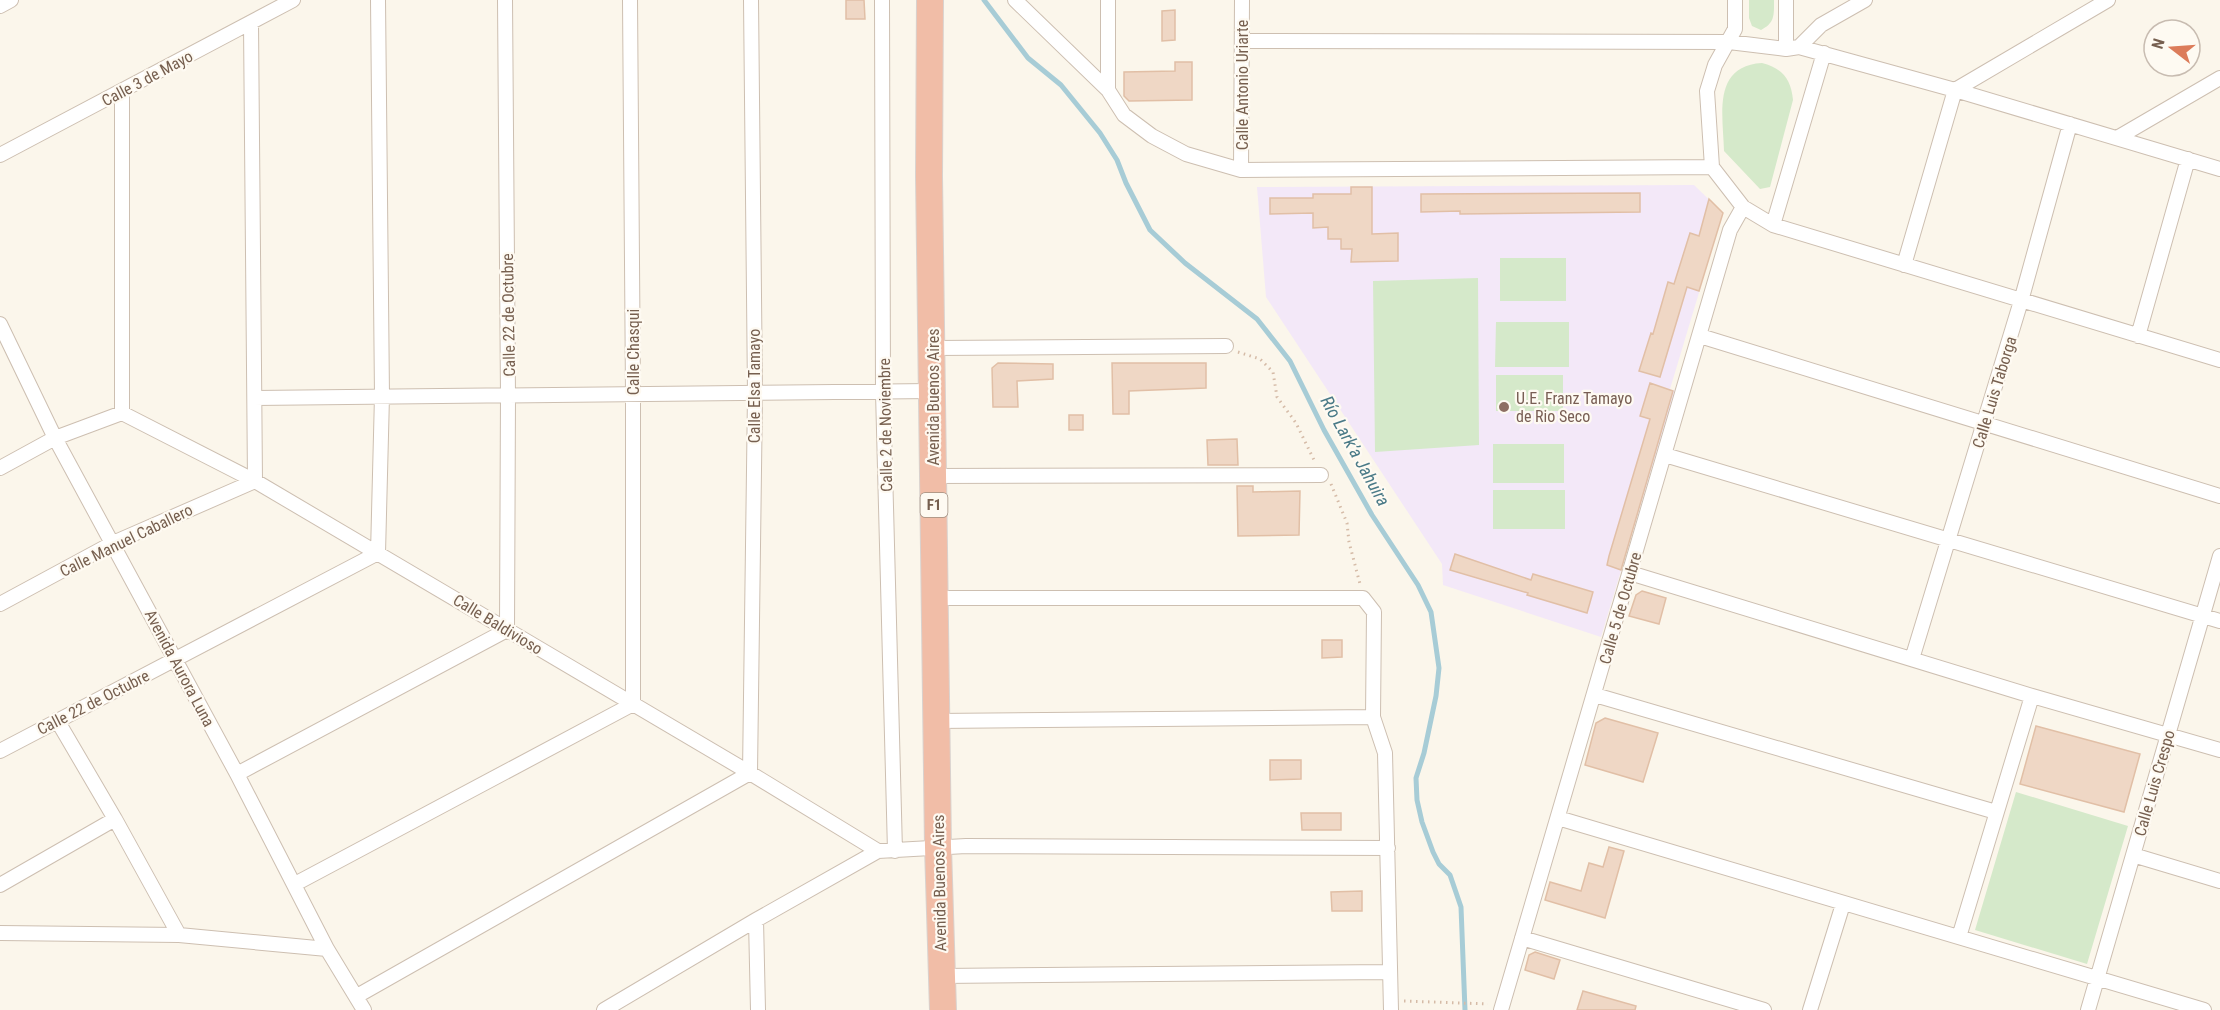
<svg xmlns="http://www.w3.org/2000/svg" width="2220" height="1010" font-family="'Roboto Condensed',sans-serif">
	<rect width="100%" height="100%" fill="#fbf6eb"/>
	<!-- education -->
	<path fill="#f3e8f8" d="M1694,185L1723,213L1670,389L1675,391L1601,637L1443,585L1442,564L1266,297L1257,187Z"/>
	<!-- green -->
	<path fill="#d5e9ca" d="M1749,0H1774C1774,15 1775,23 1761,30L1752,26L1749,18Z
		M1762,63C1782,68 1791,79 1793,100L1770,187L1760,189L1724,151C1723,115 1712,66 1762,63Z
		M1500,258H1566V301H1500Z
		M1478,278L1479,445L1375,452L1373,281Z
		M1496,322H1569V367H1495Z
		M1496,375H1563V411H1496Z
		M1493,444H1564V483H1493Z
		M1493,490H1565V529H1493Z
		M2016,792L2128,826L2087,964L1975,930Z"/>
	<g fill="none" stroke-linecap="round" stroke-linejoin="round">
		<!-- stream -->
		<path stroke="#a7ccd6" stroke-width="5" d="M984,0L1028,58L1061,85L1100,133L1117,160L1126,183L1150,230L1185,263L1257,319L1290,361L1324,430L1372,515L1418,585L1431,612L1439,668L1436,696L1424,753L1416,778L1417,800L1422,822L1433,852L1439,864L1450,875L1461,907L1465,1010"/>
	</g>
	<!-- building -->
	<path fill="#efd7c5" stroke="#e1bfa6" stroke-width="1.5" d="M846,0H864L865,19H846Z
		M1175,10V40L1162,41V11Z
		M1175,62H1192V100L1129,101L1124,96V72L1175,71Z
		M1351,187H1372V234L1398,233V261L1351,262L1352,249H1341V239H1328V227L1313,228V213L1270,214V198H1313V194H1351Z
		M1640,193V212L1460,214V211L1421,212V194Z
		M1709,199L1723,213L1699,291L1687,287L1660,377L1639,371L1651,333L1653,334L1668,282L1674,284L1690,233L1699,236Z
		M998,363L1053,364V379L1017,381L1018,407H993L992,368Z
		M1112,363H1206V388L1129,391V414H1113Z
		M1650,383L1673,391L1621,570L1607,565L1609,556L1650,419L1640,416Z
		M1069,415H1083V430H1069Z
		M1237,439L1238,465H1208L1207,440Z
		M1237,486H1253V492L1300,491L1299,535L1238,536Z
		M1455,554L1531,580L1533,574L1593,592L1587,613L1527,595L1528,593L1450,570Z
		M1642,591L1666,598L1659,624L1629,616L1636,595Z
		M1322,640H1342V657L1322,658Z
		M1605,718L1658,733L1643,782L1585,765L1596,723Z
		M2036,726L2140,754L2124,812L2020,784Z
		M1270,760H1301V779L1270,780Z
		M1301,813H1341V830H1302Z
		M1609,847L1624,851L1605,918L1545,900L1550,882L1581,891L1589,863L1603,867Z
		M1362,891V911H1332L1331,892Z
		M1535,952L1560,960L1554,979L1525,970L1529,955Z
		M1583,991L1636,1006L1635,1010H1577Z"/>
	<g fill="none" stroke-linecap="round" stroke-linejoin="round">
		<defs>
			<path id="street" d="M882,0L883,392L895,851
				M1015,0L1108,90L1124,115L1152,136L1186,154L1241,170L1712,167
				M1735,0V29L1715,65L1707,91L1712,167L1743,207L1773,225L2220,360
				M1786,0V49
				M0,6L11,0
				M1242,41L1729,42L1786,49L1799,47L1955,90L2220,169
				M1799,47L1821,25L1865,0
				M1108,90V0
				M122,91V413
				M2117,138L2220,78
				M0,155L293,0
				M1241,170L1242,0
				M1773,225L1824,53
				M1904,265L1955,90L2108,0
				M0,324L55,438L237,774L327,949L364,1010
				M1700,336L2220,496
				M2138,336L2188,159
				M933,348L1226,346
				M255,398L932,391
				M1665,455L2220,621
				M0,468L55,438L122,413L255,481L750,773L878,851L966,846L1388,848
				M933,476L1321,475
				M1630,573L2032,696L2220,750
				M935,598H1363L1374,612L1373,717L1385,753L1391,1010
				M0,604L113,543L255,481L251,24
				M1912,659L2021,301L2070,124
				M1595,695L1996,812
				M57,720L115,819L179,935
				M936,721L1373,717
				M0,751L378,553L382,396L378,0
				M237,774L507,630L508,396L505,0
				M1558,818L2204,1010
				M2133,855L2220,881
				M295,884L633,704V394L630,0
				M0,885L115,819
				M756,920L758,1010
				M0,933L179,935L327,949
				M1959,937L2032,696
				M1522,938L1764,1010
				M941,976L1390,972
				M357,996L750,773L755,394L751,0
				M604,1010L756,920L878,851
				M1501,1010L1730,230L1743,207
				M1810,1010L1843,904
				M2088,1010L2220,556"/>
			<path id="highway" d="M930,0L929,176L938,847L943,1010"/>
		</defs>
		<!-- street casing -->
		<use href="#street" stroke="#cdbfb1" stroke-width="16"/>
		<!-- highway casing -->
		<use href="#highway" stroke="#d9d2ce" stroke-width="28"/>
		<!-- path -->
		<path stroke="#d5bba7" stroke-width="3" stroke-dasharray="1.5 4.5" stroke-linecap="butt" d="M1238,352L1260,359L1273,372L1277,397L1296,423L1314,460
			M1331,484L1347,523L1349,542L1360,584
			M1404,1001L1488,1004"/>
		<!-- street -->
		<use href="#street" stroke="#fff" stroke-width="14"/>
		<!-- highway -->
		<use href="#highway" stroke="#f1bda7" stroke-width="26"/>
	</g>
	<!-- markers -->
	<circle fill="#8d6e63" stroke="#fefaf2" stroke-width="2" cx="1504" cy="407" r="6"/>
	<g text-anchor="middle" stroke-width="4.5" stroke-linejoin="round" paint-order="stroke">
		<!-- shield labels -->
		<rect fill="#fefaf2" stroke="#9f8e80" stroke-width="1.5" x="920.5" y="493" width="27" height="24" rx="4.5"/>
		<g font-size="15" font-weight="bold" fill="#765f4f">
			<text x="934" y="510">F1</text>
		</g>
		<!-- street labels -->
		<g font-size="16" fill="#765f4f" stroke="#fefaf2">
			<text transform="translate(147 78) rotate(-28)" y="6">Calle 3 de Mayo</text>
			<text transform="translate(1242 85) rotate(-90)" y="6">Calle Antonio Uriarte</text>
			<text transform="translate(508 315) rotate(-91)" y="6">Calle 22 de Octubre</text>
			<text transform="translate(633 352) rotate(-90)" y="6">Calle Chasqui</text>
			<text transform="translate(754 386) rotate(-90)" y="6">Calle Elsa Tamayo</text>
			<text transform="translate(1994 392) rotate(-73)" y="6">Calle Luis Taborga</text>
			<text transform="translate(933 397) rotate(-90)" y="6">Avenida Buenos Aires</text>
			<text transform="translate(885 425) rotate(-91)" y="6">Calle 2 de Noviembre</text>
			<text transform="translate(126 540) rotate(-26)" y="6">Calle Manuel Caballero</text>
			<text transform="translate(1620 608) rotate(-74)" y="6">Calle 5 de Octubre</text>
			<text transform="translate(498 624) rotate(31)" y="6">Calle Baldivioso</text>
			<text transform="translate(180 668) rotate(62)" y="6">Avenida Aurora Luna</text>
			<text transform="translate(93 702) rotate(-27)" y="6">Calle 22 de Octubre</text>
			<text transform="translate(2154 783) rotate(-74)" y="6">Calle Luis Crespo</text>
			<text transform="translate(939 883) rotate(-91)" y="6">Avenida Buenos Aires</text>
		</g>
		<!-- education labels -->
		<g font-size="16" fill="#785e54" stroke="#fefaf2" text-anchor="start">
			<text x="1516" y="404">U.E. Franz Tamayo<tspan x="1516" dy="18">de Rio Seco</tspan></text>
		</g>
		<!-- water labels -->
		<g font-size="18" font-style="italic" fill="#4a7a87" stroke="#fefaf2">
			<text transform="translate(1355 451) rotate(61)" y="6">Río Lark’a Jahuira</text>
		</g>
	</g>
	<!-- north arrow -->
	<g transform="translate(2172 48) rotate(287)"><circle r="28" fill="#fefaf2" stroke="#c8bcb1" stroke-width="1.5"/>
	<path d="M0-4.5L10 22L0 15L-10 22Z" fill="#dc7c5a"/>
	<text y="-9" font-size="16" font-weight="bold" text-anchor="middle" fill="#765f4f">N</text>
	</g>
</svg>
